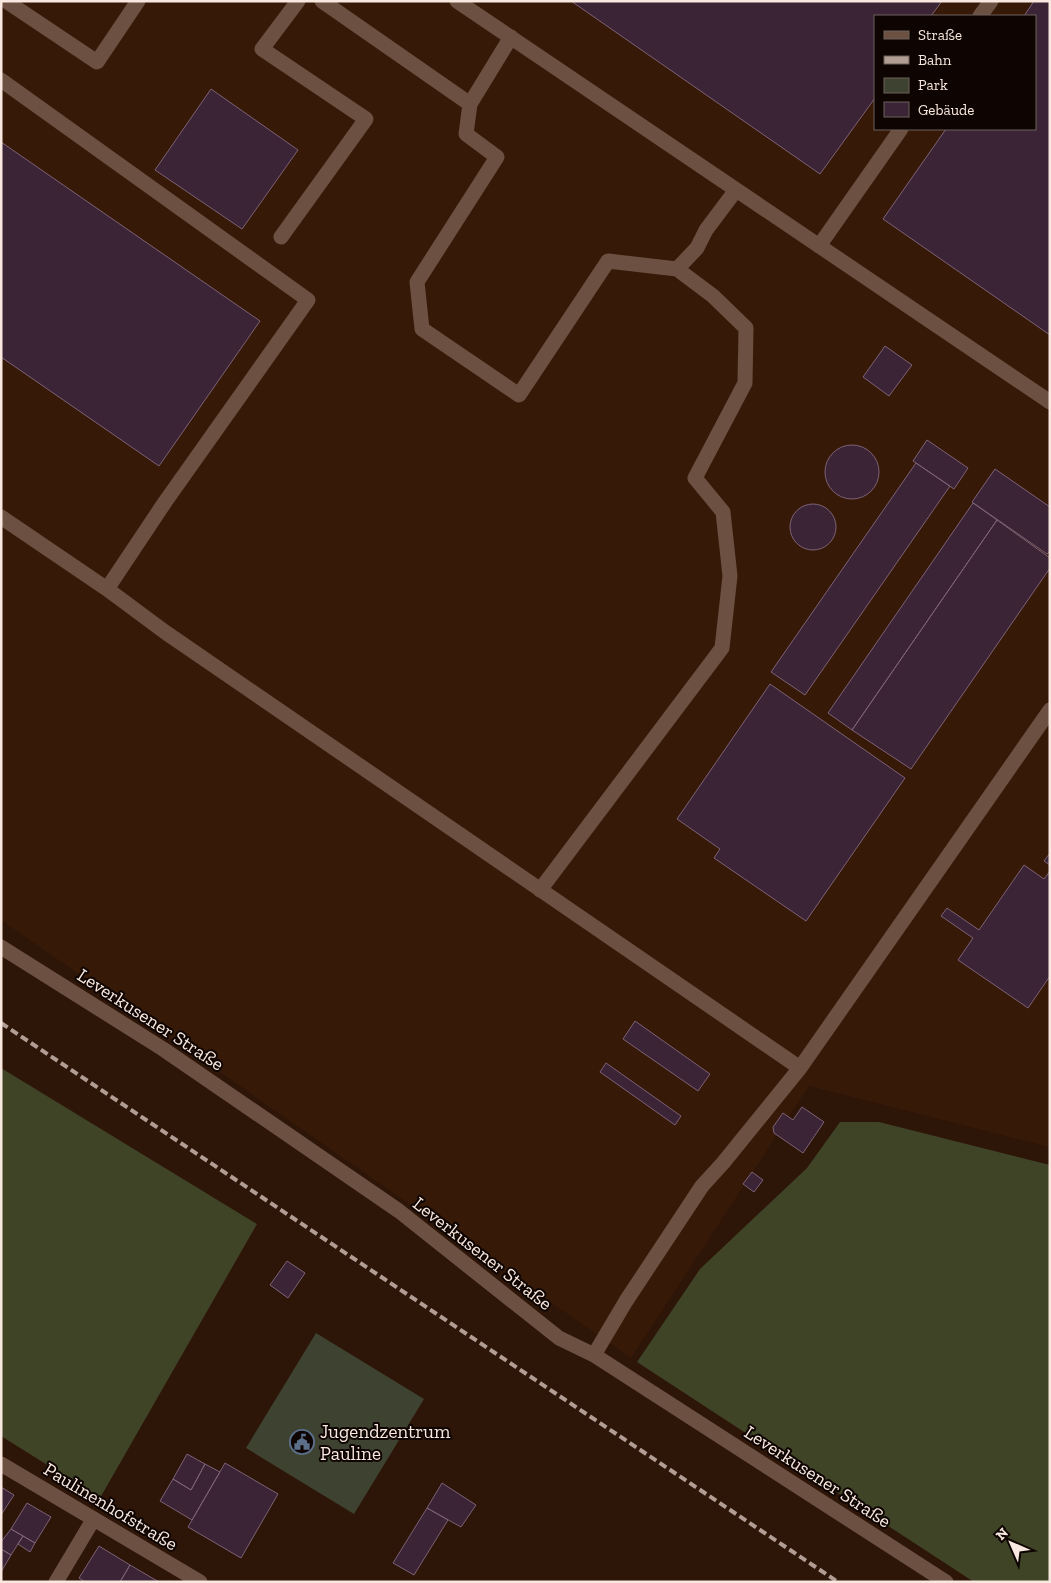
<svg xmlns="http://www.w3.org/2000/svg" width="1051" height="1583" font-family="'Zilla Slab',serif">
	<rect width="100%" height="100%" fill="#2d1508"/>
	<!-- built -->
	<path fill="#371908" fill-rule="evenodd" d="M1,1H1050V1147L809,1086L631,1358L1,920ZM875,16H1035V129H875Z"/>
	<!-- green -->
	<path fill="#3e4230" d="M316,1333L424,1399L354,1514L246,1448Z"/>
	<!-- forest -->
	<path fill="#3f4427" d="M1,1068L257,1224L100,1498L1,1436Z
		M840,1122H879L1050,1165V1582H974L637,1362L700,1269L807,1168Z"/>
	<!-- building -->
	<path fill="#3b2435" stroke="#7d6276" d="M571,1H942L931,16H875V98L820,174Z
		M1034,1H1050V335L883,219L946,129H1035V16H1024Z
		M211,89L298,150L242,229L155,170Z
		M1,142L260,321L159,466L1,357Z
		M885,346L912,365L889,396L863,377Z
		M927,440L968,468L954,489L913,461Z
		M825 472a27 27 0 1 1 54 0a27 27 0 1 1-54 0Z
		M916,463L950,486L805,695L771,672Z
		M995,469L1050,507V551L1047,554L972,502Z
		M973,503L997,520L852,730L828,713Z
		M790 527a23 23 0 1 1 46 0a23 23 0 1 1-46 0Z
		M997,520L1050,558V568L911,769L852,730Z
		M770,684L905,778L806,921L714,858L720,849L677,819Z
		M1050,853V865L1044,861Z
		M1024,865L1044,879L1050,871V976L1028,1008L958,960L973,938L941,916L947,908L979,930Z
		M635,1021L710,1074L698,1091L623,1039Z
		M606,1063L681,1116L675,1125L600,1072Z
		M802,1107L824,1122L803,1153L774,1133L773,1127L783,1113L793,1120Z
		M752,1172L763,1180L754,1192L743,1184Z
		M287,1261L305,1273L288,1298L270,1285Z
		M187,1454L205,1464L191,1490L173,1479Z
		M225,1463L278,1494L241,1558L188,1527Z
		M205,1464L220,1472L192,1520L160,1501L173,1479L191,1490Z
		M442,1483L476,1505L461,1527L427,1508Z
		M1,1487L14,1495L1,1515Z
		M27,1503L51,1517L35,1543L11,1529Z
		M427,1508L448,1520L414,1575L393,1563Z
		M11,1529L23,1536L11,1555L1,1549V1542Z
		M23,1536L35,1543L30,1552L18,1544Z
		M99,1546L130,1565L120,1582H85L79,1578Z
		M1,1549L11,1555L1,1572Z
		M130,1565L159,1582H120Z"/>
	<g fill="none" stroke-linecap="round" stroke-linejoin="round">
		<!-- lane -->
		<path stroke="#6c5041" stroke-width="15" d="M6,1L97,62L138,1
			M322,1L470,104L511,37
			M457,1L1050,402
			M980,16L991,1
			M1,80L308,300L165,502L107,589
			M470,104L466,134L497,157L417,282L422,329L519,395L608,261L677,269L697,248L706,230L736,190
			M281,237L366,119L262,49L298,1
			M819,246L901,129
			M1,517L107,589L165,632L800,1068
			M540,890L722,648L730,576L723,512L695,478L745,383L746,328L713,296L677,269
			M1,947L163,1049L399,1211L559,1338L594,1355L946,1582
			M594,1355L626,1301L702,1186L723,1163L800,1068L1050,710"/>
		<!-- street -->
		<path stroke="#6c5041" stroke-width="15" d="M1,1464L200,1582
			M56,1582L93,1520"/>
		<!-- rail -->
		<path stroke="#b19d93" stroke-width="4" stroke-dasharray="8 4" stroke-linecap="butt" d="M1,1023L838,1582"/>
	</g>
	<!-- icons -->
	<defs>
		<symbol id="civic-ring" viewBox="-11 -11 22 22"><circle r="9.5" fill="#0e0502" stroke="#5c6f8a" stroke-width="1.5"/><path d="M-.6-6.5H3V-4.5H.6V-3L4-1V1h2V6H-6V1h2V-1L-.6-3ZM-1.2 2.5V6h2.4V2.5Z" fill="#5c6f8a"/></symbol>
	</defs>
	<g fill-rule="evenodd">
		<use href="#civic-ring" x="288" y="1428" width="28" height="28"/>
	</g>
	<g text-anchor="middle" stroke-width="4" stroke-linejoin="round" paint-order="stroke">
		<!-- street labels -->
		<g font-size="19" fill="#f9e8df" stroke="#0e0502">
			<text transform="translate(151 1019) rotate(33)" y="7">Leverkusener Straße</text>
			<text transform="translate(483 1253) rotate(38)" y="7">Leverkusener Straße</text>
			<text transform="translate(818 1476) rotate(33)" y="7">Leverkusener Straße</text>
			<text transform="translate(111 1506) rotate(31)" y="7">Paulinenhofstraße</text>
		</g>
		<!-- poi labels -->
		<g font-size="19" fill="#f9e8df" stroke="#0e0502" text-anchor="start">
			<text x="320" y="1438">Jugendzentrum<tspan x="320" dy="22">Pauline</tspan></text>
		</g>
	</g>
	<!-- border -->
	<rect width="1051" height="1583" fill="none" stroke="#f9e8df" stroke-width="5"/>
	<!-- legend -->
	<rect x="874" y="15" width="162" height="115" fill="#0e0502" stroke="#6c605a"/>
	<rect x="884" y="31" width="25" height="8" fill="#6c5041" stroke="#6c605a"/>
	<text x="918" y="40" font-size="15" fill="#f9e8df">Straße</text>
	<rect x="884" y="56" width="25" height="8" fill="#b19d93" stroke="#6c605a"/>
	<text x="918" y="65" font-size="15" fill="#f9e8df">Bahn</text>
	<rect x="884" y="78" width="25" height="15" fill="#3e4230" stroke="#6c605a"/>
	<text x="918" y="90" font-size="15" fill="#f9e8df">Park</text>
	<rect x="884" y="102" width="25" height="15" fill="#3b2435" stroke="#6c605a"/>
	<text x="918" y="115" font-size="15" fill="#f9e8df">Gebäude</text>
	<!-- north arrow -->
	<g transform="translate(1011 1543) rotate(315)" stroke="#0e0502" stroke-width="4" paint-order="stroke">
	<path d="M0-4L9 19L0 12L-9 19Z" fill="#f9e8df"/>
	<text y="-8" font-size="14" font-weight="bold" text-anchor="middle" fill="#f9e8df">N</text>
	</g>
</svg>
